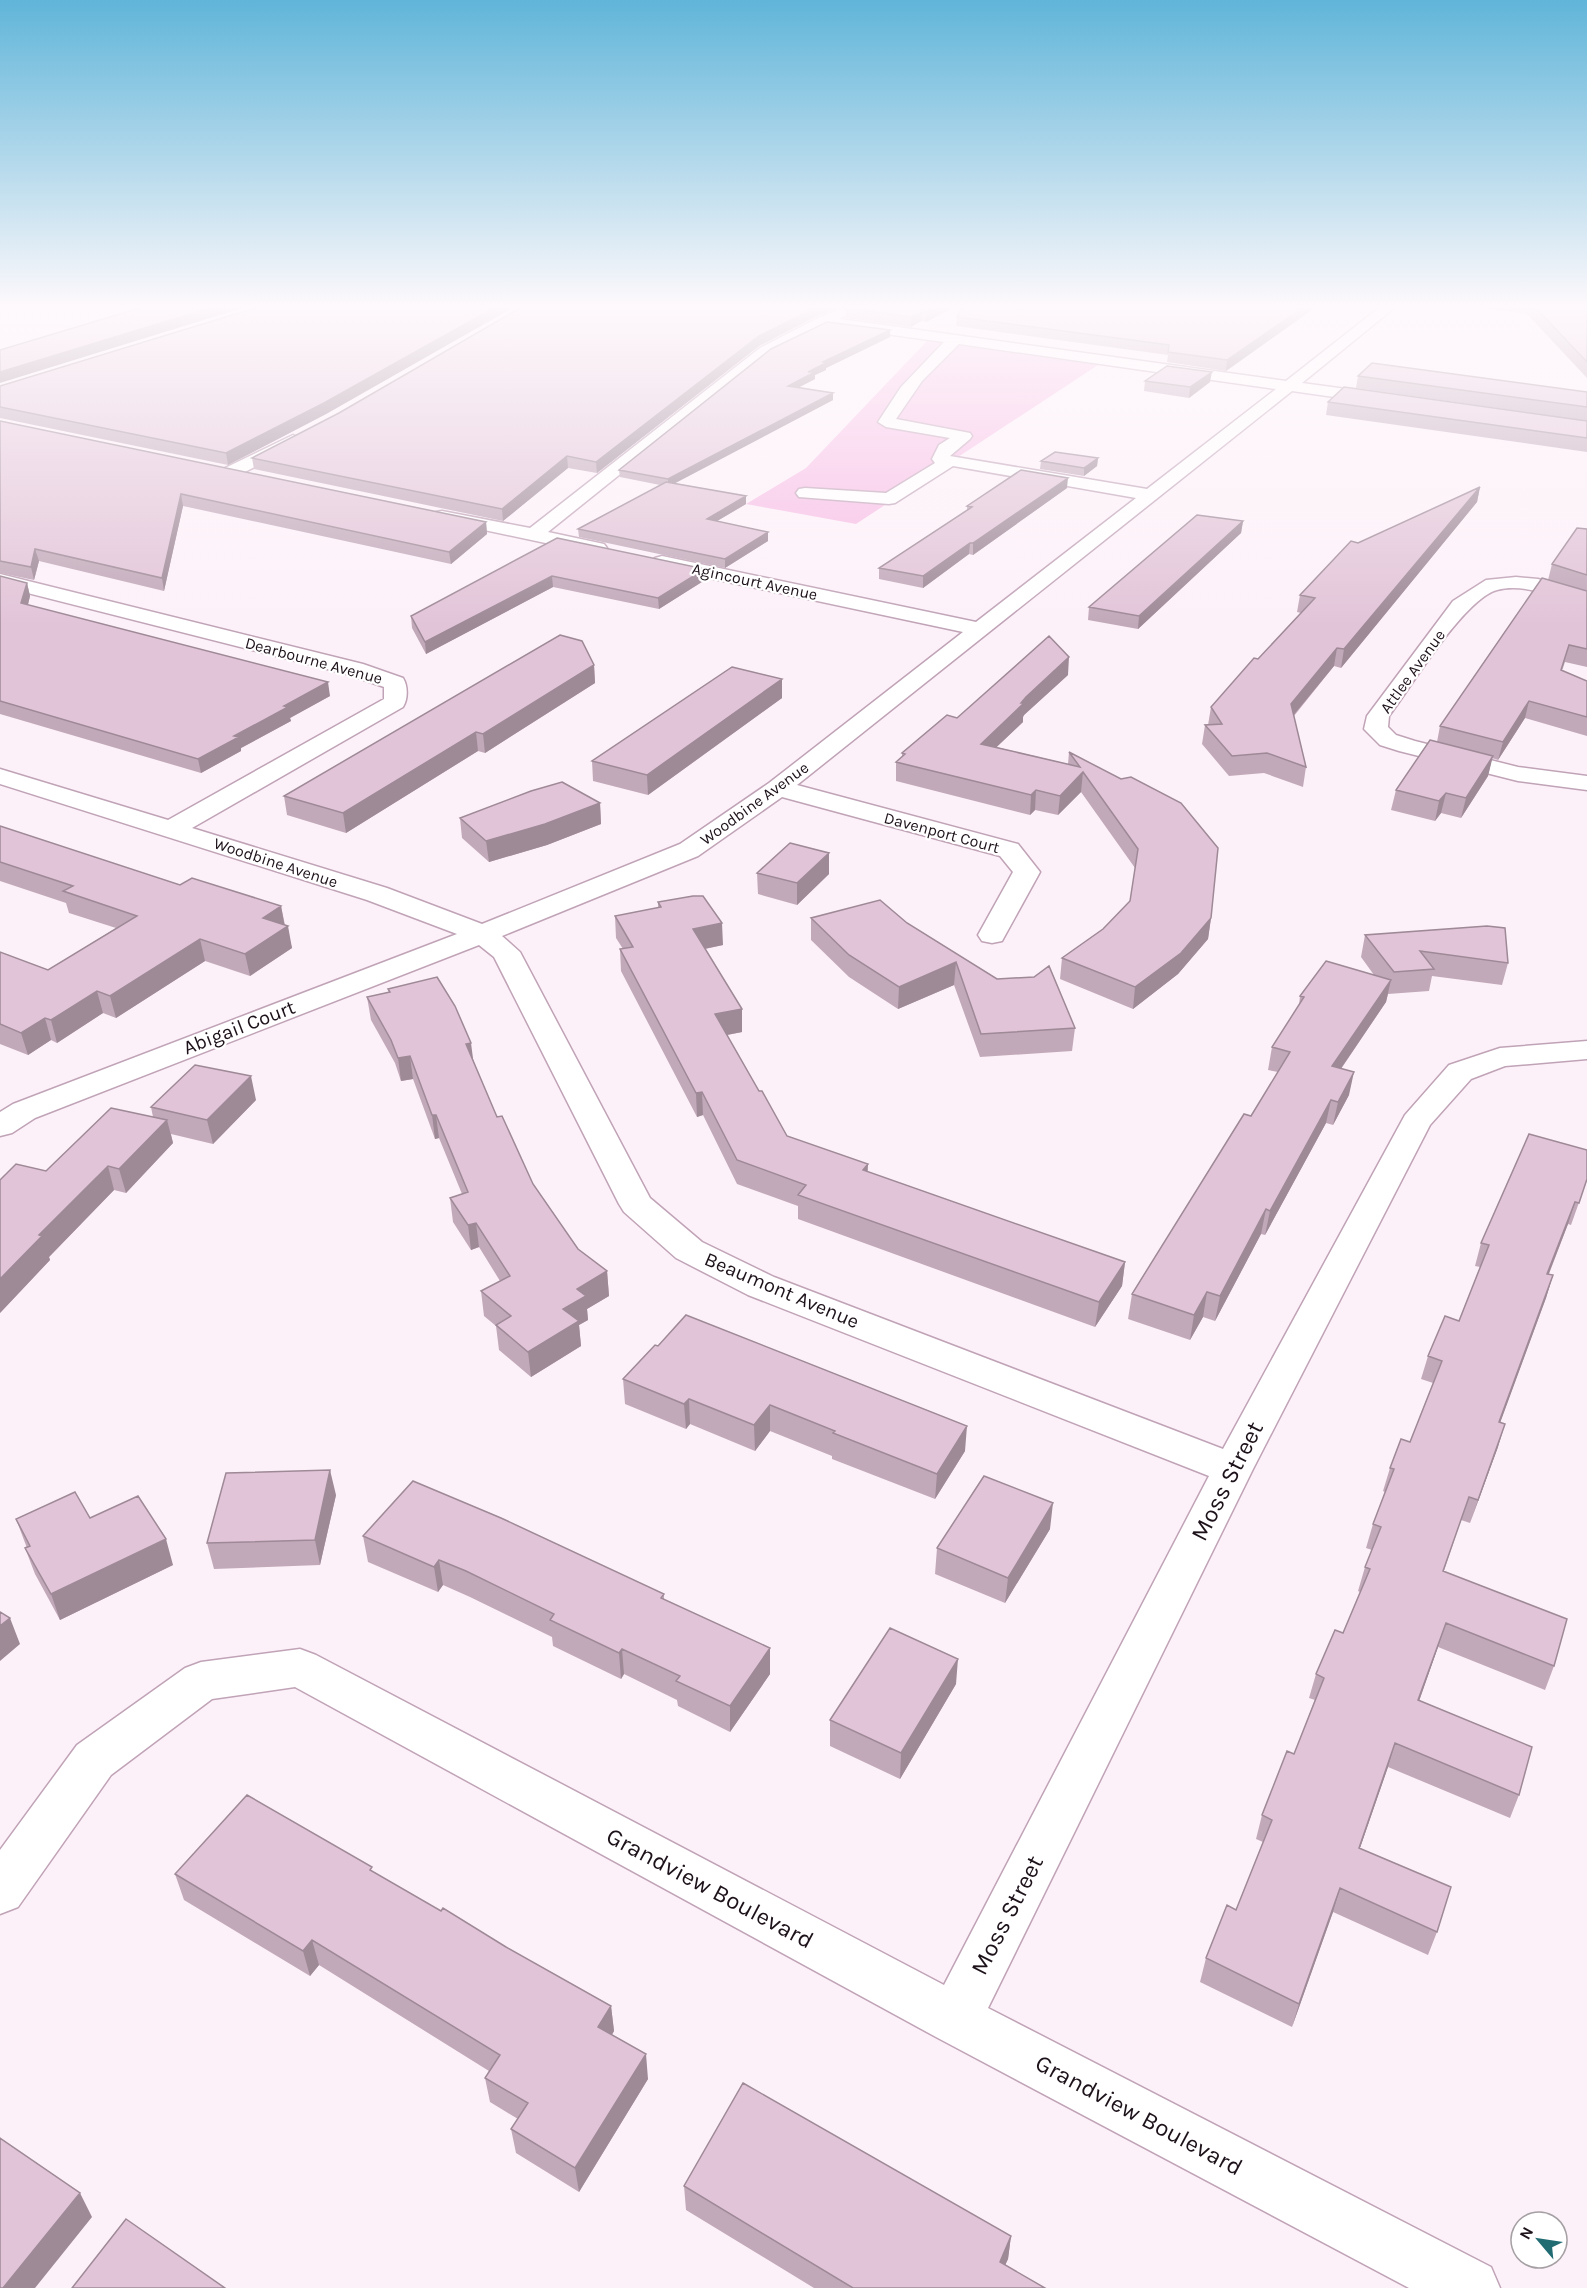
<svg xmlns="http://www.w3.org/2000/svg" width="1587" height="2288" font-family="Karla,sans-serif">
	<rect width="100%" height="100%" fill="#fdf1f9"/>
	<!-- green -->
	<path fill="#f7bde5" d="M927,341L1098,365L856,524L746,504L806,468Z"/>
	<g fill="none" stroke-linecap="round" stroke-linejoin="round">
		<defs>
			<path id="minor" d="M1384,304H1399L1302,383L1383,394L1389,396L1391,399L1389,402L1383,404L1292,391L797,785L1018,844L1040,872L1002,941L992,943L982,941L978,935L1013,872L1000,856L782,797L698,856L502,936L520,952L650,1198L702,1242L774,1277L1223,1449L1405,1115L1449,1065L1500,1048L1587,1041V1059L1505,1066L1471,1079L1430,1125L1253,1469L988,2008L1491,2267L1500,2288H1409L936,2037L295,1687L212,1699L111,1775L18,1907L0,1914V1850L77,1745L185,1668L201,1662L300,1649L316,1655L944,1985L1209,1476L748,1295L676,1258L624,1212L619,1204L494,957L479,945L35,1118L12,1133L0,1136V1112L13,1104L457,934L367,900L0,784V769L168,820L384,699V687L347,674L0,586V574L363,664L403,678C408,686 408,699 403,707L192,828L387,888L482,924L680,844L769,783L963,632L662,568L655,566L652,562L655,558L662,556L976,622L1136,498L953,466L895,503L889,504L799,497L796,493L799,489L805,488L886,493L935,463L932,459L939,445L950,438L886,427L878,422L901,387L944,342L827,326L770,354L548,532L604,544L607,548L604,552L597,554L442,521L436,520L433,516L436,512L442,511L530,528L760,348L818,318L842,309L849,313L840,319L1286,381ZM959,344L1276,389L1147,489L950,456L970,439L972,436L970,433L896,419L922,381Z
				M293,435L301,440L299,444L237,476H225L222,472L225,468Z
				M1516,577L1538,579L1587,594V607C1559,600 1527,582 1497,590C1464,599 1411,687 1389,716L1388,727L1396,735L1415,741L1518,767L1587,776V790L1518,781L1399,751L1380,745L1364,729L1367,716L1453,601L1486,580Z"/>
		</defs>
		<!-- minor casing -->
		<use href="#minor" stroke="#c0a3b7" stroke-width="3"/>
		<!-- minor -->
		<use href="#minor" fill="#fff" fill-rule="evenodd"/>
	</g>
	<!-- wall -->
	<path fill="#c2a9ba" d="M268,304H519L326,414L228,465L0,418V386Z
		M527,304H960L926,322L921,321L911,327L846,318V310L841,307L817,316L759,346L597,473L568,468L503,521L254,469L252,458L339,413Z
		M1320,304L1226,371L1167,362L1168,355L956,326L957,317Z
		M1452,304H1587V378L1527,314Z
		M890,337L826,368V370L815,375V379L799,387L833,393V400L674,483L746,496V504L717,521L768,532V541L725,568L579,537L578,529L660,485L620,477L619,470L771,349Z
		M1358,376L1587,392V452L1326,415L1328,402L1525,412L1356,388Z
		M1145,381L1210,382L1189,398L1144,391Z
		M0,421L486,522L487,534L451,564L183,506L164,591L39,561L34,580L0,573Z
		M1098,458L1097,466L1084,476L1040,469L1041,461Z
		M1480,487L1477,502L1341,668L1334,666L1294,716L1306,767L1303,787L1264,773L1229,776L1202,744L1205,725H1208L1211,707L1258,659L1301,613L1297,612L1300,595L1358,543Z
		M1067,488L973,555L969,554L923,588L879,579V568L967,510V506Z
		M1243,521L1241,533L1138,629L1088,620L1089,607Z
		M1587,529V667L1565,662L1562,671L1587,681V736L1525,718L1498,760L1492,758L1488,776L1461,818L1441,813L1435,821L1391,810L1396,790L1437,742L1440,726L1548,580L1552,564Z
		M557,538L705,580L659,609L553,587L426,654L412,628L411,616Z
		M0,576L27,583L30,596L28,605L330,696L290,718L291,721L241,748V751L201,773L0,714Z
		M594,665L595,683L485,753L478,751L346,833L287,815L284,796Z
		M1068,675L1024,715L1023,717V722L996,747L1068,764L1069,752L1211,918L1208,939L1178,974L1133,1009L1060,979L1062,958L1103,929L1130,901L1135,868L1081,792L1058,815L1035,810L1030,815L896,781V762L902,757V753L957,718Z
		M782,679V698L648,795L593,781L592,761Z
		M600,803L601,824L547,845L489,862L462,838L460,818Z
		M0,826L180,885L281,906L285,925L292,948L250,976L205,961L116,1018L103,1013L57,1043L51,1040L28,1055L0,1044V952L48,970L116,928L69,913L66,903L0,881Z
		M829,853V874L797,905L758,894L757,873Z
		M658,902L723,945L705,949L742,1009V1032L727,1035L759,1091L787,1136L868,1172L1125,1262L1122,1286L1095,1327L798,1219V1206L737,1184L703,1115L697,1117L621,971L620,949H623L616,938L615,916L658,908Z
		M811,918L907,923L1075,1028L1072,1051L980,1057L954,985L898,1009L849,977L811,940Z
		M1365,935L1508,963L1502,985L1432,976L1429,991L1388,994L1386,1002L1341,1069L1349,1095L1333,1125L1326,1123L1265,1235L1261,1234L1215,1321L1203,1317L1190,1340L1128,1319L1132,1294L1251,1116L1278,1072L1268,1070L1272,1047L1299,1006L1300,996L1374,975L1361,957Z
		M388,989L473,1060L497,1117L533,1184L578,1249L607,1271L609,1296L587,1309L588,1320L579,1325L581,1346L531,1377L499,1350L496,1326L484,1316L481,1291L500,1281L479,1247L471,1250L453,1222L450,1198L462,1194L439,1138L435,1139L413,1079L401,1081L395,1063L371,1020L367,997L389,992Z
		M256,1100L213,1144L171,1134L173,1143L126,1193L114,1190L49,1257L50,1260L0,1313L46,1171L153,1117L151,1107Z
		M1587,1180L1571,1225L1568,1224L1549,1274L1553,1275L1546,1298L1500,1422L1498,1447L1470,1523L1461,1520L1444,1571L1554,1666L1545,1690L1438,1647L1419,1701L1519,1795L1510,1818L1388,1767L1360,1848L1437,1932L1428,1955L1333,1912L1292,2027L1200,1982L1206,1958L1236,1910L1263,1842L1256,1839L1262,1815L1294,1754L1315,1700L1309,1698L1316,1674L1343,1633L1360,1592L1358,1591L1365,1567L1372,1550L1366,1548L1373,1524L1385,1492L1383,1491L1390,1468L1410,1442L1433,1383L1421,1379L1428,1356L1459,1321L1480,1267L1475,1266L1481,1243Z
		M655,1345L965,1451L935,1499L832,1459V1456L770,1431L755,1451L690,1424L686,1429L625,1404L623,1379Z
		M336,1495L320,1565L214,1569L207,1543Z
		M90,1518L173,1565L60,1620L35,1574L25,1548H27L16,1519Z
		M1050,1529L1005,1603L935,1574L937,1548Z
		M363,1536L664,1594V1600L770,1648V1674L730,1732L678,1706L677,1700L624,1674L621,1679L553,1646L552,1637L470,1597L443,1585L438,1592L368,1562Z
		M956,1684L900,1779L830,1746V1720Z
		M374,1872L441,1911L611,2006L614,2031L612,2035L648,2079L579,2192L516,2153L511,2129L518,2119L490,2102L485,2078L489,2071L319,1965L310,1976L184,1900L175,1874Z
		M684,2186L1011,2236L1008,2259L1005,2265L1045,2288H814L686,2210Z"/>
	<!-- shaded-wall -->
	<path fill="#9e8997" d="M223,304H255L0,383V372Z
		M501,304H519L326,414L228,465L226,453Z
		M823,304H841V307L817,316L759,346L597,473L596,462L759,336Z
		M942,304H960L926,322V312Z
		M1308,304H1320L1226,371L1227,360Z
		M922,312L921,321L911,327V317Z
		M890,330V337L826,368V370L815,375V379L788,393V386L808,372L823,362Z
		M1212,372L1210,382L1189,398L1190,387Z
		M833,393V400L668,487V479Z
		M567,456L568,468L503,521L502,509Z
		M1098,458L1097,466L1084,476V468Z
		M1068,478L1067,488L973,555V543Z
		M1480,487L1477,502L1341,668L1344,649Z
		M181,494L183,506L164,591L162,578Z
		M746,496V504L707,527V519Z
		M1243,521L1241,533L1138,629L1139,616Z
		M486,522L487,534L451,564L449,552Z
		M768,532V541L725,568V559Z
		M970,543L969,554L923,588V576Z
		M35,549L39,561L34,580L31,567Z
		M705,569V580L659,609L658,598Z
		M552,576L553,587L426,654L425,642Z
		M27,583L30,596L25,616L21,603Z
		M1337,648L1334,666L1287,723L1291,704Z
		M1069,657L1068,675L1024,715L1023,717V722L980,763L981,744L1026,697Z
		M594,665L595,683L485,753L483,734Z
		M782,679V698L648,795L647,775Z
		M328,682L330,696L290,718L291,721L241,748V751L201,773L198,759L284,706Z
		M1529,701L1525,718L1498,760L1503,742Z
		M476,732L478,751L346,833L343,813Z
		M1493,756L1488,776L1461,818L1466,798Z
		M1083,772L1081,792L1058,815L1060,796Z
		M1036,790L1035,810L1030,815L1031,795Z
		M1446,793L1441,813L1435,821L1439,801Z
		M600,803L601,824L547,845L489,862L486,841Z
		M829,853V874L797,905V883Z
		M281,906L285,928L263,918Z
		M1211,918L1208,939L1178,974L1133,1009L1135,987Z
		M722,923L723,945L694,951L693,929Z
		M288,926L292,948L250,976L245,954Z
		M200,939L205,961L116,1018L110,996Z
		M956,962L954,985L898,1009L899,987Z
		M1391,980L1386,1002L1327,1089L1332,1066Z
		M97,991L103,1013L57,1043L51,1020Z
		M742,1009V1032L716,1037L715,1014Z
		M45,1018L51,1040L28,1055L21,1033Z
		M471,1043L474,1066L466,1044Z
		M410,1056L413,1079L401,1081L398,1058Z
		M1354,1072L1349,1095L1333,1125L1338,1102Z
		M251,1076L256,1100L213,1144L207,1120Z
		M702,1092L703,1115L697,1117L696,1093Z
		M1331,1100L1326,1123L1265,1235L1270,1211Z
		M432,1115H436L439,1138L435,1139Z
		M167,1120L173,1143L126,1193L119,1169Z
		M868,1164L867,1188L863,1170Z
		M108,1166L114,1190L49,1257L50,1260L0,1313V1279L39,1235Z
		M1575,1202L1568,1224L1540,1296L1547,1274Z
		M1266,1209L1261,1234L1215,1321L1220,1296Z
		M476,1223L479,1247L471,1250L468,1225Z
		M1125,1262L1122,1286L1095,1327L1099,1302Z
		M607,1271L609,1296L587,1309L588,1320L579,1325L581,1346L531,1377L528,1352L577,1289Z
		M1553,1275L1546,1298L1492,1445L1499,1422Z
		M1207,1292L1203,1317L1190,1340L1194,1315Z
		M689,1399L690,1424L686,1429L684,1404Z
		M770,1405V1431L755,1451L754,1425Z
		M1505,1424L1498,1447L1470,1523L1478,1500Z
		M967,1426L965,1451L935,1499L937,1474Z
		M330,1470L336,1495L320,1565L315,1540Z
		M1053,1503L1050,1529L1005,1603L1008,1578Z
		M166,1539L173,1565L60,1620L51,1594Z
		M439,1560L443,1585L438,1592L434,1567Z
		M10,1618L20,1644L0,1661V1626Z
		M1446,1623L1438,1647L1411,1724L1418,1700Z
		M770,1648V1674L730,1732V1706Z
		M622,1649L624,1674L621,1679L619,1653Z
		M958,1659L956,1684L900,1779L901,1753Z
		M1395,1743L1388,1767L1352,1871L1359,1848Z
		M1340,1888L1333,1912L1292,2027L1299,2004Z
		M312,1940L319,1965L310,1976L303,1951Z
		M611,2006L614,2031L601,2052L598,2027Z
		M646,2054L648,2079L579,2192L575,2168Z
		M80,2193L92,2217L35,2288H3Z
		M1011,2236L1008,2259L996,2285L1000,2262Z"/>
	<!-- building -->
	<path fill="#e2c4d8" stroke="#9e8997" stroke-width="1.5" d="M153,304H223L0,372V350Z
		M268,304H501L324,403L226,453L0,407V386Z
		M527,304H823L759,336L596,462L567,456L502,509L252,458L339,413Z
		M850,304H942L926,312H922L911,317L846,308Z
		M964,304H1308L1227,360L1168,352L1169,345L957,317Z
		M1532,304H1587V362Z
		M827,322L890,330L823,362L826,363L808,372H815L788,386L833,393L668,479L619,470L771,349Z
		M1372,363L1587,392V407L1358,376Z
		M1167,366L1212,372L1190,387L1145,381Z
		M1344,387L1587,421V438L1328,402Z
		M0,421L486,522L449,552L181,494L162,578L35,549L31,567L0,561Z
		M1055,452L1098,458L1084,468L1041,461Z
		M1021,470L1068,478L973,543H970L923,576L879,568L972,507L967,506Z
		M666,482L746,496L707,519L768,532L725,559L578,529Z
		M1480,487L1344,649L1337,648L1291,704L1306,767L1267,753L1232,756L1205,725L1222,724L1211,707L1254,658L1258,659L1315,598L1300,595L1351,541L1358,543Z
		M1197,515L1243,521L1139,616L1089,607Z
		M1577,528L1587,529V575L1552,564Z
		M557,538L705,569L658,598L552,576L425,642L411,616Z
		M0,576L27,583L21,603L328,682L284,706L288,707L234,736L239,737L198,759L0,701Z
		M1542,578L1587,591V649L1569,645L1561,670L1587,681V717L1529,701L1503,742L1440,726Z
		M560,635L582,641L594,665L483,734L476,732L343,813L284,796Z
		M1049,636L1069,657L1026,697L1021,703H1024L981,744L1080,767L1069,752L1121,779L1131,777L1181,803L1218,848L1211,918L1181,953L1135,987L1062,958L1103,929L1130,901L1138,849L1083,772L1060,796L1036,790L1031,795L896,762L905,754L902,753L947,715L957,718Z
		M732,667L782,679L647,775L592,761Z
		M1430,740L1493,756L1466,798L1446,793L1439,801L1396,790Z
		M562,782L600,803L545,824L486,841L460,818L531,791Z
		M0,826L180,885L192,878L281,906L263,918L288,926L245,954L200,939L110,996L97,991L51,1020L45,1018L21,1033L0,1024V952L48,970L137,916L63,891L73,886L0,862Z
		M790,843L829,853L797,883L757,873Z
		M693,896H703L722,923L693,929L742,1009L715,1014L759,1091H762L787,1136L868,1164L863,1170L1125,1262L1099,1302L798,1195L806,1185L737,1160L702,1092L696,1093L620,949L633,947L615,916L661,907L658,902Z
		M880,900L907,923L997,979L1034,977L1049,966L1075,1028L981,1034L956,962L899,987L849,955L811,918Z
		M1487,926L1505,928L1508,963L1420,951L1434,969L1394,972L1365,935Z
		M1326,961L1391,980L1332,1066L1354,1072L1338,1102L1331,1100L1270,1211L1266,1209L1220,1296L1207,1292L1194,1315L1132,1294L1244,1114L1251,1116L1290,1052L1272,1047L1304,997L1300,996Z
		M437,977L455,1006L471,1043L466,1044L497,1117L502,1116L533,1184L578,1249L607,1271L577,1289L586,1296L563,1309L579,1321L528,1352L496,1325L511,1316L481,1291L510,1276L476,1223L468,1225L450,1198L468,1192L436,1115H432L410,1056L398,1058L391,1040L367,997L390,992L388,989Z
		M195,1065L251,1076L207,1120L151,1107Z
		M111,1108L167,1120L119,1169L108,1166L39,1235L42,1236L0,1279V1180L16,1164L46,1171Z
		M1529,1134L1587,1150V1179L1579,1203L1575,1202L1547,1274L1553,1275L1499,1422L1505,1424L1478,1500L1469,1497L1443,1571L1567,1619L1554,1666L1446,1623L1418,1700L1532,1747L1519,1795L1395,1743L1359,1848L1451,1887L1437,1932L1340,1888L1299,2004L1206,1958L1227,1905L1236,1910L1272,1820L1262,1815L1287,1751L1294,1754L1324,1678L1316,1674L1335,1630L1343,1633L1370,1569L1365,1567L1381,1527L1373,1524L1394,1469L1390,1468L1401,1439L1410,1442L1442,1361L1428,1356L1445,1316L1459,1321L1489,1245L1481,1243Z
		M686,1315L967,1426L937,1474L833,1433L835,1431L770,1405L754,1425L689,1399L684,1404L623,1379L655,1345L658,1346Z
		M330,1470L315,1540L207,1543L226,1473Z
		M984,1476L1053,1503L1008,1578L937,1548Z
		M413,1481L501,1518L664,1594L661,1598L770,1648L730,1706L676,1681L680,1676L622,1649L619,1653L550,1620L554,1614L466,1571L439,1560L434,1567L363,1536Z
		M75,1492L90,1518L138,1496L166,1539L51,1594L25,1548L30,1546L16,1519Z
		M0,1612L10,1618L0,1626Z
		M890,1628L958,1659L901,1753L830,1720Z
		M247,1795L372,1867L370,1870L441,1911L443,1908L506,1947L611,2006L598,2027L646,2054L575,2168L511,2129L528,2103L485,2078L500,2055L312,1940L303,1951L175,1874Z
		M743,2083L1011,2236L1000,2262L1045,2288H853L684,2186Z
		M0,2138L80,2193L3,2288H0Z
		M126,2219L225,2288H72Z"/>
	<!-- sky -->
	<linearGradient id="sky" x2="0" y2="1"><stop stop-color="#60b5d9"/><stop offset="0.49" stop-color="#fef9fc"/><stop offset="1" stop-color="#fef9fc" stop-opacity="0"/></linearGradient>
	<rect width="1587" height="625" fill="url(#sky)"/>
	<g text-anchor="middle" stroke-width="4.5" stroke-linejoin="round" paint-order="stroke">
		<!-- far-street labels -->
		<g font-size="16" fill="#1d121a" stroke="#fff">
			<text transform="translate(755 581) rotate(12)" y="6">Agincourt Avenue</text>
			<text transform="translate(314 660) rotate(15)" y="6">Dearbourne Avenue</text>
			<text transform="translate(1412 671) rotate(-54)" y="6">Attlee Avenue</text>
			<text transform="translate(754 803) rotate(-36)" y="6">Woodbine Avenue</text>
			<text transform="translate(942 832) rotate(15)" y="6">Davenport Court</text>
			<text transform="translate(276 862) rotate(18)" y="6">Woodbine Avenue</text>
		</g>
		<!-- street labels -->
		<g font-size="20" fill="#1d121a" stroke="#fff">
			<text transform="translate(239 1027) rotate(-21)" y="7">Abigail Court</text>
			<text transform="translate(782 1290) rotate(23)" y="7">Beaumont Avenue</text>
		</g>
		<!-- near-street labels -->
		<g font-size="24" fill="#1d121a" stroke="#fff">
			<text transform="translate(1227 1481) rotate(-63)" y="8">Moss Street</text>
			<text transform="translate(710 1888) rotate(28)" y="8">Grandview Boulevard</text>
			<text transform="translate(1007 1915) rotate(-63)" y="8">Moss Street</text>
			<text transform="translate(1139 2115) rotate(28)" y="8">Grandview Boulevard</text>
		</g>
	</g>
	<!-- north arrow -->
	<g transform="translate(1539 2240) rotate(299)"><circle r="28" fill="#ffffff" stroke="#a5a0a3" stroke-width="1.5"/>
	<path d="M0-4.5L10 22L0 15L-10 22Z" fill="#216c73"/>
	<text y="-9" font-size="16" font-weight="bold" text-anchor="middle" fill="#1d121a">N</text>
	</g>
</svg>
